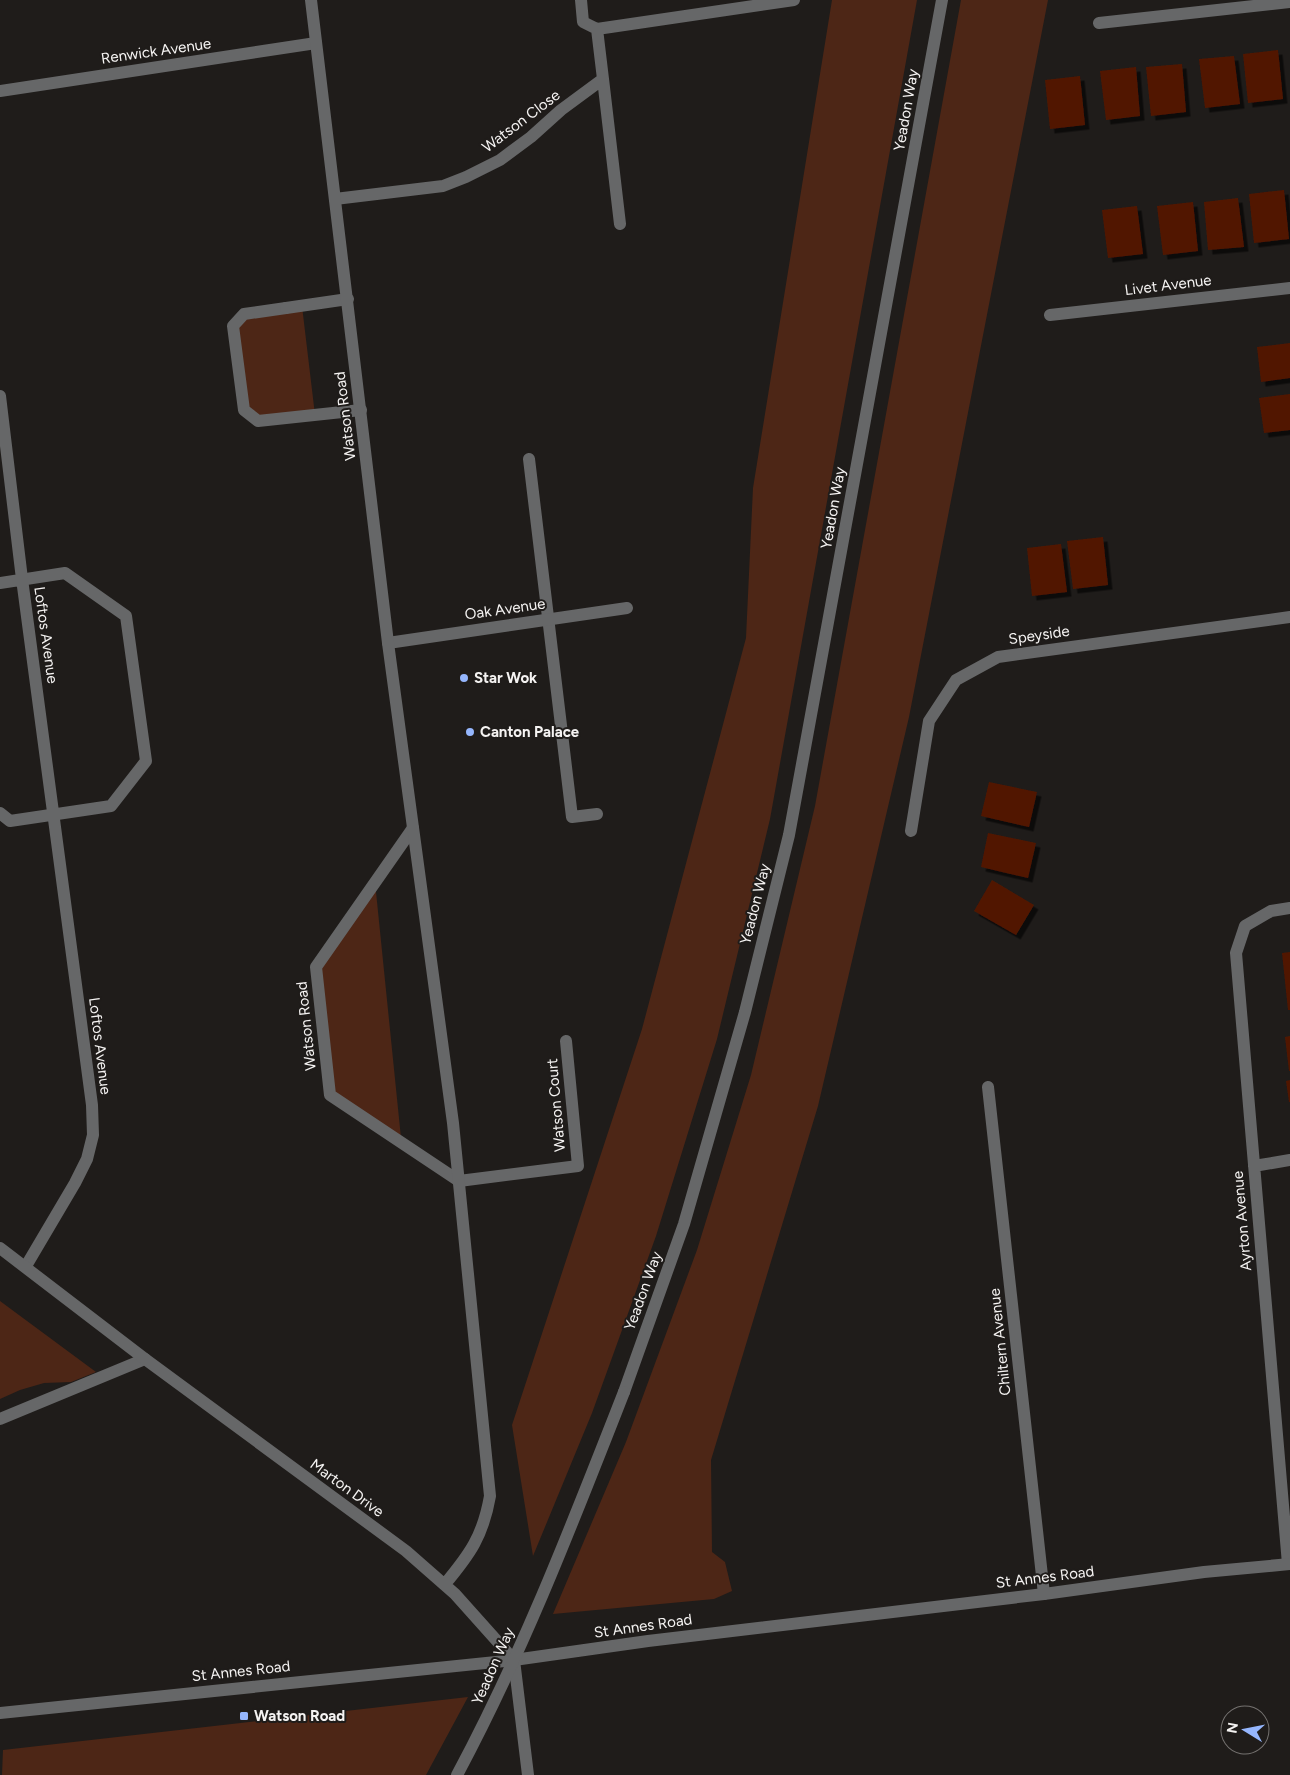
<svg xmlns="http://www.w3.org/2000/svg" width="1290" height="1775" font-family="Figtree,sans-serif">
	<defs>
		<filter id="shadow"><feDropShadow dx="4.5" dy="4.5" stdDeviation="0" flood-color="#0009"/></filter>
	</defs>
	<rect width="100%" height="100%" fill="#1f1c1a"/>
	<!-- green -->
	<path fill="#4d2616" d="M832,0H917L770,819L717,1039L656,1236L592,1413L533,1556L512,1425L642,1029L746,638L753,488Z
		M961,0H1048L909,717L818,1106L711,1460L712,1552L725,1562L732,1591L714,1599L553,1614L626,1442L697,1250L751,1075L815,806Z
		M302,306L315,415L258,421L244,410L233,326L244,314Z
		M375,882L401,1138L330,1095L316,971Z
		M0,1301L96,1372L71,1382L44,1383L20,1390L0,1399Z
		M468,1697L426,1775H2L3,1750Z"/>
	<!-- building -->
	<path fill="#511700" filter="url(#shadow)" d="M1278,50L1283,99L1248,103L1243,54Z
		M1234,56L1240,104L1205,108L1199,59Z
		M1182,64L1186,112L1151,116L1146,67Z
		M1136,67L1140,116L1106,120L1100,71Z
		M1080,76L1085,125L1050,129L1045,80Z
		M1284,190L1289,239L1254,243L1249,194Z
		M1238,198L1244,247L1208,250L1204,202Z
		M1193,202L1198,251L1163,255L1157,206Z
		M1137,206L1143,254L1108,258L1102,210Z
		M1290,343V378L1261,382L1257,347Z
		M1290,394V430L1264,433L1259,398Z
		M1103,537L1108,585L1073,589L1067,541Z
		M1061,544L1067,592L1032,596L1027,548Z
		M989,782L1037,792L1029,827L981,816Z
		M988,833L1036,843L1028,878L981,867Z
		M992,880L1034,905L1016,935L974,911Z
		M1290,952V1010H1288L1282,953Z
		M1290,1036V1071H1289L1285,1037Z
		M1290,1080V1102H1289L1286,1081Z"/>
	<g fill="none" stroke-linecap="round" stroke-linejoin="round">
		<!-- service -->
		<path stroke="#666768" stroke-width="12" d="M286,308L244,314L233,326L244,410L258,421L361,410
			M529,459L572,817L597,814
			M413,828L316,967L330,1095L459,1181"/>
		<!-- minor -->
		<path stroke="#666768" stroke-width="12" d="M1099,23L1290,2
			M597,29L794,0
			M603,79L620,224
			M0,91L316,43
			M335,199L443,186L466,177L500,160L531,137L561,110L603,79L597,29L583,22L581,0
			M286,308L348,299
			M1050,315L1290,288
			M0,396L22,579L92,1105L93,1135L87,1159L75,1183L26,1266
			M0,583L65,573L126,616L146,761L111,806L10,821L0,813
			M388,643L627,608
			M911,831L929,721L956,680L998,657L1290,617
			M988,1087L1044,1594
			M1254,1166L1290,1160
			M459,1181L578,1166L566,1041
			M0,1419L145,1359
			M1288,1564L1236,953L1245,926L1271,911L1290,908"/>
		<!-- tertiary -->
		<path stroke="#666768" stroke-width="12" d="M311,0L388,643L453,1123L490,1496C483,1536 470,1554 445,1584
			M0,1248L145,1359L406,1551L455,1594L514,1660
			M624,1392L684,1224L745,1012L789,835L942,0
			M514,1660L528,1775
			M0,1713L514,1660L648,1641L1044,1594L1204,1572L1290,1564"/>
		<!-- tertiary-bridge -->
		<path stroke="#666768" stroke-width="12" d="M457,1775C523,1652 573,1522 624,1392"/>
	</g>
	<!-- markers -->
	<g fill="#95b6fd" stroke="#1f1c1a" stroke-width="2">
		<circle cx="464" cy="678" r="5"/>
		<circle cx="470" cy="732" r="5"/>
		<rect x="239" y="1711" width="10" height="10" rx="2.5"/>
	</g>
	<g text-anchor="middle" stroke-width="4" stroke-linejoin="round" paint-order="stroke">
		<!-- street labels -->
		<g font-size="15" fill="#f5f3f2" stroke="#1f1c1a">
			<text transform="translate(156 51) rotate(-8)" y="5">Renwick Avenue</text>
			<text transform="translate(906 110) rotate(-80)" y="5">Yeadon Way</text>
			<text transform="translate(521 121) rotate(-37)" y="5">Watson Close</text>
			<text transform="translate(1168 285) rotate(-7)" y="5">Livet Avenue</text>
			<text transform="translate(345 416) rotate(-97)" y="5">Watson Road</text>
			<text transform="translate(833 508) rotate(-80)" y="5">Yeadon Way</text>
			<text transform="translate(505 609) rotate(-8)" y="5">Oak Avenue</text>
			<text transform="translate(46 635) rotate(82)" y="5">Loftos Avenue</text>
			<text transform="translate(1039 635) rotate(-8)" y="5">Speyside</text>
			<text transform="translate(755 904) rotate(-76)" y="5">Yeadon Way</text>
			<text transform="translate(306 1026) rotate(-96)" y="5">Watson Road</text>
			<text transform="translate(100 1046) rotate(83)" y="5">Loftos Avenue</text>
			<text transform="translate(556 1105) rotate(-95)" y="5">Watson Court</text>
			<text transform="translate(1242 1221) rotate(-95)" y="5">Ayrton Avenue</text>
			<text transform="translate(643 1291) rotate(-70)" y="5">Yeadon Way</text>
			<text transform="translate(1000 1342) rotate(-96)" y="5">Chiltern Avenue</text>
			<text transform="translate(347 1488) rotate(36)" y="5">Marton Drive</text>
			<text transform="translate(1045 1577) rotate(-7)" y="5">St Annes Road</text>
			<text transform="translate(643 1626) rotate(-8)" y="5">St Annes Road</text>
			<text transform="translate(493 1666) rotate(-66)" y="5">Yeadon Way</text>
			<text transform="translate(241 1671) rotate(-6)" y="5">St Annes Road</text>
		</g>
		<!-- poi labels -->
		<g font-size="15" font-weight="bold" fill="#f5f3f2" stroke="#1f1c1a" text-anchor="start">
			<text x="474" y="683">Star Wok</text>
			<text x="480" y="737">Canton Palace</text>
			<text x="254" y="1721">Watson Road</text>
		</g>
	</g>
	<!-- north arrow -->
	<g transform="translate(1245 1730) rotate(280)"><circle r="24" fill="#1f1c1a" stroke="#757270"/>
	<path d="M0-4L9 19L0 12L-9 19Z" fill="#95b6fd"/>
	<text y="-8" font-size="14" font-weight="bold" text-anchor="middle" fill="#f5f3f2">N</text>
	</g>
</svg>
